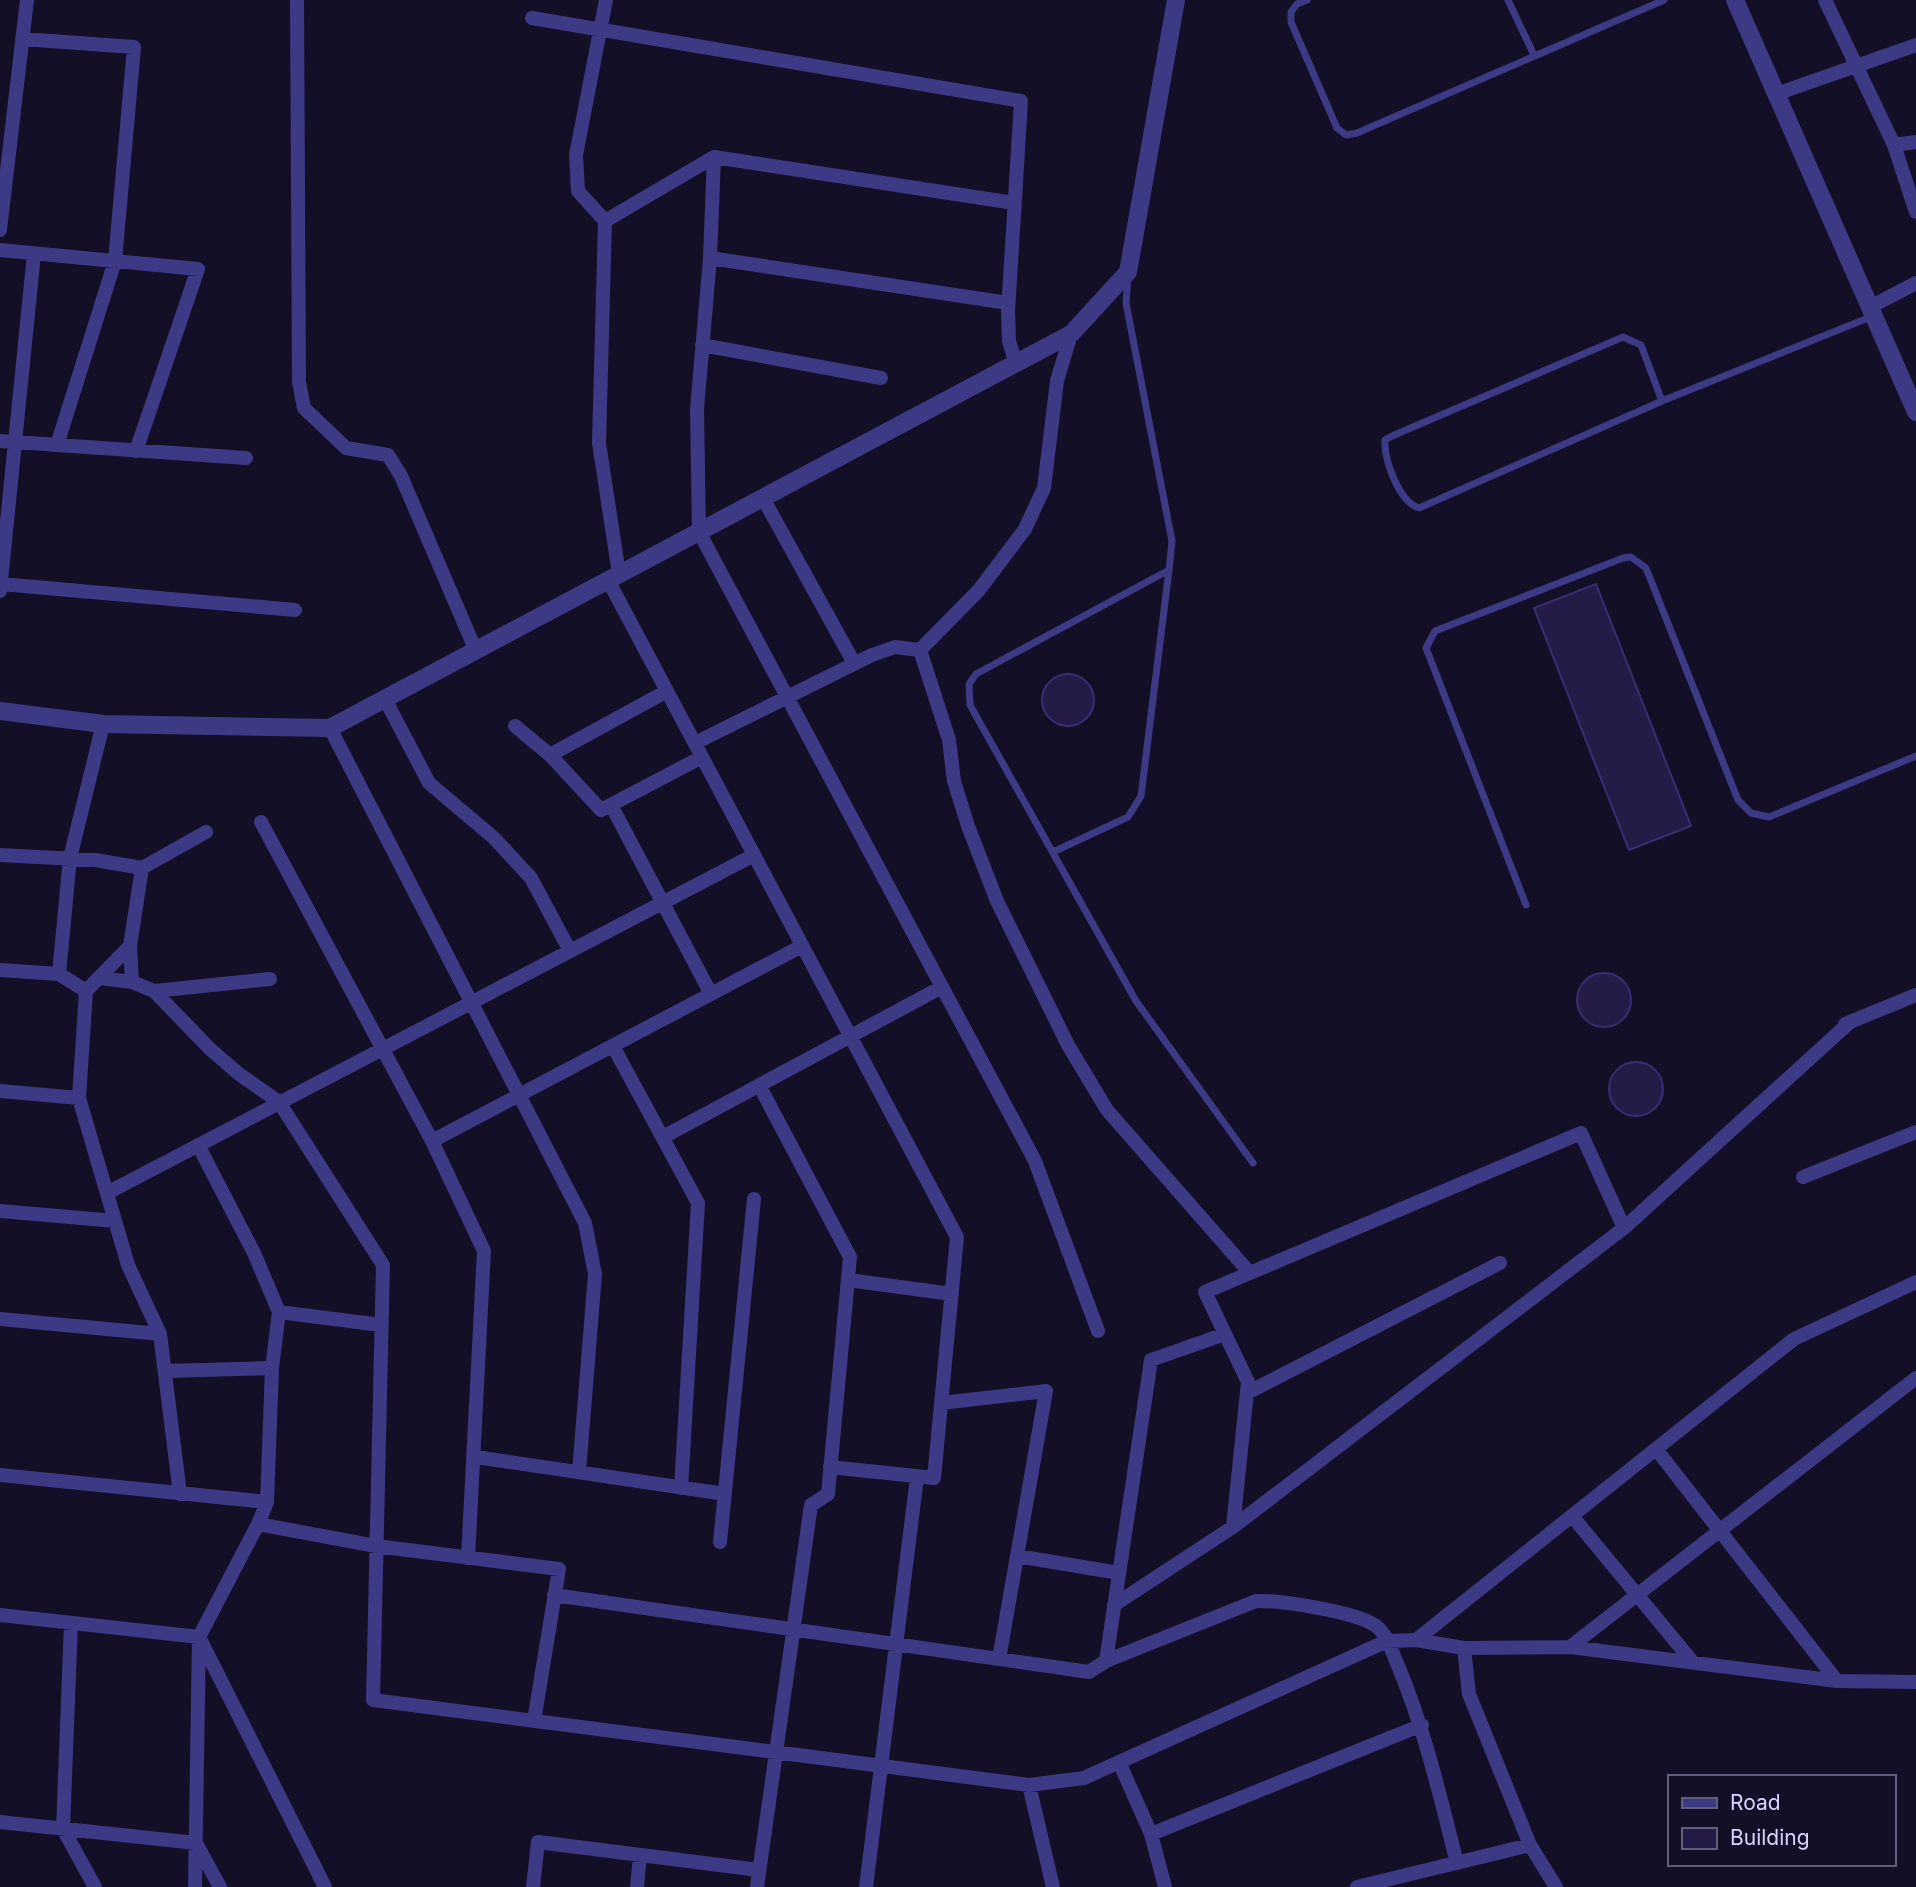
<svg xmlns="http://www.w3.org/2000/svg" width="1916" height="1887" font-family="Inter,sans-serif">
	<rect width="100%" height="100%" fill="#130f26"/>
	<!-- building -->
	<path fill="#241b47" stroke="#3b2d73" stroke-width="2" d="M1596,584L1691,826L1629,850L1534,608Z
		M1042 700a26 26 0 1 1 52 0a26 26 0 1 1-52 0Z
		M1577 1000a27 27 0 1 1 54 0a27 27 0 1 1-54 0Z
		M1609 1089a27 27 0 1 1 54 0a27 27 0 1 1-54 0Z"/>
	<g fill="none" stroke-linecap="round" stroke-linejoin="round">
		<!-- service -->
		<path stroke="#3d3a85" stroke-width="7" d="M1307,0L1297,4L1291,12V22L1337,128L1346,135L1357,133L1664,0
			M1508,0L1534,55
			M1128,276L1126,303L1172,541L1169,570L976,674L969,684L970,705L1136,1001L1253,1163
			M1662,401L1641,345L1623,337L1392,436L1385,440C1384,460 1399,502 1419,508L1662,401L1873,316
			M1053,852L1128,817L1141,796L1169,570
			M1526,905L1426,648L1435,631L1623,558L1631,557L1646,568L1738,800L1751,813L1769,817L1916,756"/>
		<!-- minor -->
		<path stroke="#3d3a85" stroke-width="14" d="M297,0L299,382L304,408L346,448L388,455L401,476L476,651
			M606,0L576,155L578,191L605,221L599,443L619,574
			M1825,0L1894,145L1916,212
			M532,18L1021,101L1008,311L1009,341L1016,364
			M22,39L134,47L115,261L57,445
			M1776,94L1916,45
			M1894,145L1916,142
			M714,157L710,258L697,409L699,532L1035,1161L1098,1331
			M605,221L714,157L1014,203
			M0,230L27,0
			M0,250L198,269L136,451
			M710,258L1008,303
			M1870,307L1916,283
			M702,345L881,378
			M0,441L246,458
			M763,498L854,663
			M608,580L957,1237L934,1478L830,1467
			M1,584L295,610
			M0,591L34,254
			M920,650L949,740L954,781L968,826L997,901L1068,1045L1107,1110L1250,1273
			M920,650L979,590L1025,529L1044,488L1057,381L1071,334
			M385,699L429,783L494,838L531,878L570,951
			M515,726L550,755L601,810L702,757
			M330,728L585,1223L595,1274L579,1472
			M695,743L872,655L895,647L920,650
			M550,755L667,691
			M611,805L711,994
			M261,822L432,1141L484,1251L468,1558
			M0,855L95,860L142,868L206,832
			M142,868L130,946L86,991L79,1098L128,1265L160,1334L180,1494
			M130,946L132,982
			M0,970L59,974L86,991
			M59,974L70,858L103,724
			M99,978L132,982L154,991L210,1049L239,1074L279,1102L383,1265L373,1700L1029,1785L1084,1778L1387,1641L1416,1640L1464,1648L1570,1647L1837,1681L1916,1682
			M154,991L270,979
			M1845,1024L1916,995
			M613,1046L698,1203L681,1488
			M0,1091L79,1098
			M663,1137L942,987
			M432,1141L802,946
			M1803,1177L1916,1132
			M107,1193L754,855
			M0,1211L115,1221
			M848,1280L952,1294
			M279,1312L381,1325
			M0,1319L160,1334
			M165,1371L272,1368
			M1247,1393L1500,1263
			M941,1403L1046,1391L999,1659
			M1656,1449L1837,1681
			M476,1457L725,1494
			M0,1475L267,1502
			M1572,1516L1691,1660
			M258,1524L376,1546L559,1569L534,1721
			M1233,1527L1248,1382L1205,1292L1581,1133L1624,1228
			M720,1542L754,1199
			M1017,1556L1119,1573
			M554,1595L1089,1672L1106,1661L1256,1601C1280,1600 1357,1612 1376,1626C1388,1635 1393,1655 1399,1668C1425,1731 1440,1796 1457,1863
			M1114,1605L1233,1527L1624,1228L1850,1022
			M0,1615L199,1637
			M71,1623L63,1829L95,1887
			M1416,1640L1794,1339L1916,1282
			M201,1641L325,1887
			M1570,1647L1916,1378
			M1464,1648L1469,1694L1530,1845L1556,1887
			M1106,1661L1151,1360L1225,1334
			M1119,1762L1151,1834L1165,1887
			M1029,1785L1053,1887
			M0,1822L196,1843L220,1887
			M1151,1834L1422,1725
			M195,1887L199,1637L258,1524L267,1502L272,1368L279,1312L254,1253L198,1145
			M533,1887L538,1842L759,1870
			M637,1887L640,1855
			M757,1887L811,1505L828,1494L850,1257L759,1085
			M866,1887L917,1477
			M1357,1887L1530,1845"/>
		<!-- tertiary -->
		<path stroke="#3d3a85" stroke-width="18" d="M1735,0L1916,412
			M0,711L103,724L330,728L1071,334L1128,272L1176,0"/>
	</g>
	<!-- legend -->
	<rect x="1668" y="1775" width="228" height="91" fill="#130f26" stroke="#625e7d" stroke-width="2"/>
	<rect x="1682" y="1798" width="35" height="10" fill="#3d3a85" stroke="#625e7d" stroke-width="2"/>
	<text x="1730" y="1810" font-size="21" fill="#d9d4ff">Road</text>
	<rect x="1682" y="1828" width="35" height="21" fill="#241b47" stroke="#625e7d" stroke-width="2"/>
	<text x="1730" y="1845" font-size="21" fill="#d9d4ff">Building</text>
</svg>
